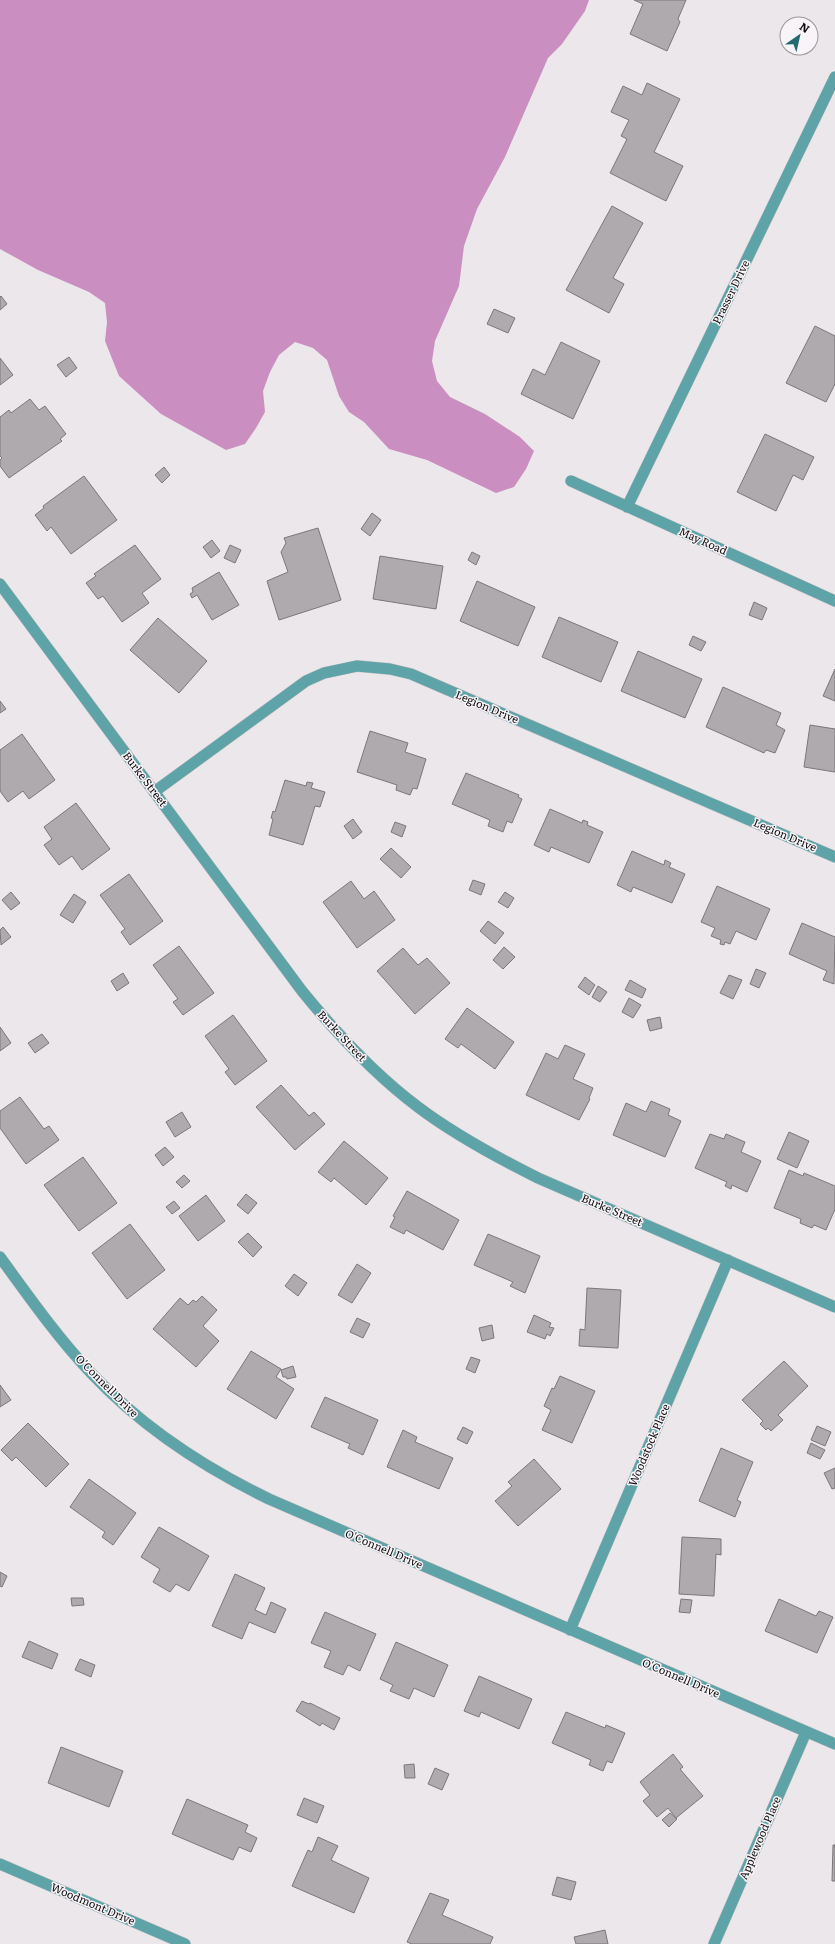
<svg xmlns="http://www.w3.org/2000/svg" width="835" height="1944" font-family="Literata,serif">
	<rect width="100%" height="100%" fill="#ece7eb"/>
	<!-- forest -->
	<path fill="#ca8fc0" d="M0,0H589L585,11L562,44L548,58L505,157L477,209L464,246L459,286L435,341L432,361L437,381L450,397L485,414L520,437L534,451L526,469L514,487L496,493L427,460L389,449L364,422L349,412L339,396L327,360L313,348L295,342L279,355L270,372L263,391L265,412L256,428L245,444L226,450L161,414L119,376L105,341L107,322L105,303L89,292L38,270L0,249Z"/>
	<!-- building -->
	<path fill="#aeaaad" stroke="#7b777a" d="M634,0H686L678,19L680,22L667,51L630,34L643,4Z
		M647,83L680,99L654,152L683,166L666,201L610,173L627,139L621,136L629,120L611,112L623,86L642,95Z
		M612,206L643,223L613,278L624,284L609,313L566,290Z
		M1,296L7,304L0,310V297Z
		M494,309L515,318L508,333L487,324Z
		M815,326L835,336V384L826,402L786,383Z
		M561,342L600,361L573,419L521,394L533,369L545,375Z
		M69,357L77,368L66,377L57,365Z
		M0,358L13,375L0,385Z
		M30,399L39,410L45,406L66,434L60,439L62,441L9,478L0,466V460L2,458L0,456V417L9,410L11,413Z
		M765,434L814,457L803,480L793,475L776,511L737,492Z
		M164,467L170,475L162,483L155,475Z
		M84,476L117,520L71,554L51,527L47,531L35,515L44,508L43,506Z
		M372,513L381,520L370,536L361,529Z
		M318,528L341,600L279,620L267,581L288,572L281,552L286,543L284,538Z
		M212,540L220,551L211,558L203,547Z
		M135,545L161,579L142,593L149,603L122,622L103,596L98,599L86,583L96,576L94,574Z
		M230,545L241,550L235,563L224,558Z
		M472,552L480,556L476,565L468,560Z
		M380,556L443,566L436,609L373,599Z
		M219,572L239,605L212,620L197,595L192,598L190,594L193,592L192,588Z
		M477,581L535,607L518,646L460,621Z
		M754,602L767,608L762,620L749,615Z
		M559,617L618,642L601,682L542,657Z
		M158,618L207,661L179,693L130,650Z
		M693,636L706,642L701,651L689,645Z
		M638,651L702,679L685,718L621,691Z
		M835,669V701L823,696Z
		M723,687L781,713L776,725L785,730L775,753L766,750L764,753L706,727Z
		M0,701L6,709L0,713Z
		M810,725L835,729V772L804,767Z
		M370,731L408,743L405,752L426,759L417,789L413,788L410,795L396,790L397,785L357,772Z
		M22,734L55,780L29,799L23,791L8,802L0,791V750Z
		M466,773L519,795L518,797L522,799L512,823L507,821L503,832L488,826L490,820L452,804Z
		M285,780L306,786L307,782L313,783L311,788L325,792L320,807L315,806L303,845L269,835L273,819L271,818L273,811L275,812Z
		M76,803L110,849L82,870L72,856L59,865L44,845L52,839L44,827Z
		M550,809L582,823L583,820L588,822L587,825L603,832L589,863L551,847L549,852L534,845Z
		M353,819L362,832L353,839L344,826Z
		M395,822L406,826L402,837L391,832Z
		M391,848L411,867L401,878L380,859Z
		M632,851L664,865L665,860L671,863L669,867L685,874L672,903L633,887L631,892L617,885Z
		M129,874L163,921L130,945L121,932L125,929L100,895Z
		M473,880L485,884L481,895L469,890Z
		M351,881L364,899L374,891L395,920L357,948L323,902Z
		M717,886L770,909L756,940L736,931L730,944L725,942L724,945L720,944L721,940L711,936L715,928L701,922Z
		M11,892L20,903L11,910L2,900Z
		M505,892L514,898L508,908L498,902Z
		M74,894L86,902L73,923L60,915Z
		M488,921L504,933L495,944L480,931Z
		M802,923L835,937L834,984L823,980L827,971L789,954Z
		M3,927L11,937L1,945L0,930Z
		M179,946L214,993L183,1015L173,1002L178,999L153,965Z
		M504,947L515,957L503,969L493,960Z
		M403,948L418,965L427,958L450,983L415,1014L377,971Z
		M756,969L766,973L759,988L750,984Z
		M123,973L129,983L117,991L111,981Z
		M729,975L742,980L733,999L720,993Z
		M585,977L595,985L589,995L578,987Z
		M630,980L646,989L642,998L625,990Z
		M598,986L607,992L600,1002L592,997Z
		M629,998L641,1005L633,1018L622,1012Z
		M467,1008L514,1042L495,1069L461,1044L458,1048L445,1039Z
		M233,1015L267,1061L235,1085L225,1072L229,1069L205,1036Z
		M660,1017L662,1028L650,1031L647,1020Z
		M0,1027L11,1043L0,1051Z
		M42,1034L49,1043L35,1053L28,1043Z
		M565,1045L585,1054L573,1079L593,1088L589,1098L590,1099L579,1120L526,1095L546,1053L558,1059Z
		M281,1085L309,1116L314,1112L325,1124L295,1150L256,1107Z
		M20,1097L44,1129L49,1126L59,1140L26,1164L0,1128V1111Z
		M651,1101L670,1109L668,1115L681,1121L665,1157L613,1135L626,1103L646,1112Z
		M182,1112L191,1127L175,1137L166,1122Z
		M789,1132L809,1141L797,1168L777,1159Z
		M710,1134L724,1139L726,1134L745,1142L741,1152L761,1161L747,1192L732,1185L731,1189L725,1186L727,1182L695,1168Z
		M344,1141L388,1178L366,1205L334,1178L331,1182L318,1172Z
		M165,1147L174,1157L163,1166L155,1155Z
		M83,1157L117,1203L79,1231L44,1185Z
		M789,1170L803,1176L804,1173L835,1186V1209L826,1230L814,1225L812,1228L800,1223L801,1219L774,1208Z
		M184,1175L190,1181L182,1188L176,1182Z
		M407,1191L459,1220L443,1250L406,1230L404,1234L390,1227L395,1217L393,1216Z
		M246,1194L257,1203L248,1214L237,1205Z
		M206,1195L225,1221L198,1241L179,1216Z
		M174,1201L180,1208L172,1214L166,1207Z
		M130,1224L165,1270L127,1299L92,1253Z
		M248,1233L262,1247L253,1257L238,1242Z
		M488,1234L540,1256L525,1293L510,1286L513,1282L474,1265Z
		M357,1264L371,1273L352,1303L338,1295Z
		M294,1274L307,1283L298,1296L285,1286Z
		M587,1288L621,1290L618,1348L579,1346L580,1329L585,1330Z
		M202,1296L217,1310L203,1326L219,1341L196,1367L153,1329L180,1298L188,1305L193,1300L196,1302Z
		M534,1315L551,1323L549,1327L554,1328L550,1336L547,1334L545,1339L527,1332Z
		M357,1318L370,1324L363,1338L350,1332Z
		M492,1325L494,1338L482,1341L479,1328Z
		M251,1351L281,1369L276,1377L294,1389L276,1419L227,1389Z
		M471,1357L480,1360L475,1373L466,1369Z
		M784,1361L808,1386L778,1415L783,1420L771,1431L768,1428L766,1430L760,1424L763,1421L742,1400Z
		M293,1366L296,1377L287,1379L286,1377H283L281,1370Z
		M560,1376L595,1391L572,1443L542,1430L551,1410L544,1406L552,1388L554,1389Z
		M0,1385L11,1400L0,1407Z
		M325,1397L378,1420L363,1455L348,1448L350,1444L311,1427Z
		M28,1423L69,1464L46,1487L16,1457L12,1461L1,1450Z
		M817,1426L831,1432L825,1446L811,1440Z
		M463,1427L473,1432L467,1444L457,1439Z
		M403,1430L417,1437L415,1442L453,1458L439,1489L387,1467Z
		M811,1443L825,1450L820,1459L807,1453Z
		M721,1448L753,1462L737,1500L741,1502L735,1517L699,1501Z
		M534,1459L561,1489L518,1526L495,1501L512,1486L508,1482Z
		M835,1468V1488L832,1489L824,1473Z
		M89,1479L136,1513L113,1545L102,1537L105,1532L70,1507Z
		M159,1527L209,1556L189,1591L176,1584L170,1592L153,1582L160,1569L141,1557Z
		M682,1537L721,1539V1555L716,1554L714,1596L679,1594Z
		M0,1572L7,1576L2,1587L0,1586Z
		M235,1574L265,1588L255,1610L266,1615L271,1602L286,1609L275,1633L249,1622L242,1639L212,1626Z
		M71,1598H83L84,1605L72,1606Z
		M681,1599L692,1600L690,1613L679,1612Z
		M779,1599L816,1616L819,1611L833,1617L817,1653L765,1631Z
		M325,1612L376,1634L360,1671L348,1665L343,1675L324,1667L331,1651L311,1643Z
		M29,1641L58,1654L52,1669L22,1657Z
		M396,1642L448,1665L434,1697L414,1688L409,1699L390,1691L393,1685L380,1679Z
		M80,1659L95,1665L91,1677L75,1670Z
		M479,1676L532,1699L519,1729L481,1712L479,1717L464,1711Z
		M302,1701L309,1704L310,1703L340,1718L334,1730L322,1723L320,1726L296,1711Z
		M566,1712L605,1728L606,1725L625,1733L612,1763L607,1761L603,1771L589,1765L591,1760L552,1743Z
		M61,1747L123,1771L109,1807L48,1783Z
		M673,1754L683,1767L680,1769L703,1796L676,1818L668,1808L657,1817L643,1801L650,1795L640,1782Z
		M414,1764L415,1778H405L404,1765Z
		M435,1768L449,1774L442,1790L428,1784Z
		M304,1798L324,1806L317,1823L297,1815Z
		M187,1799L248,1825L245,1832L257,1838L251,1852L239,1847L233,1860L172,1834Z
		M670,1813L677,1819L669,1827L662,1820Z
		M318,1837L338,1846L331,1860L369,1878L354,1913L292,1886L308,1850L312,1852Z
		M833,1845H835V1881H832Z
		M557,1877L576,1882L571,1900L552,1895Z
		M430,1893L449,1900L442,1915L493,1937L490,1944H412L407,1942Z
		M605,1930L608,1944H576L574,1937Z"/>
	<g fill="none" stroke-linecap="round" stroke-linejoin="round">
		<defs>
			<path id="minor" d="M571,481L835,601
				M627,507L835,77
				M0,584L302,991C337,1034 374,1074 418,1107C455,1135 496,1157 538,1178L835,1307
				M154,792L306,681L324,673L357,666L390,669L411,674L835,857
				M0,1257C29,1297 58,1338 92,1374C143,1428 203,1467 269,1499L835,1744
				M570,1630L728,1260
				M0,1864L185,1944
				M714,1944L806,1732"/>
		</defs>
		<!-- minor casing -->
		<use href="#minor" stroke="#c9c4c8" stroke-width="12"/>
		<!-- minor -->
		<use href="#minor" stroke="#5ea3a8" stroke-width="11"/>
	</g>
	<g text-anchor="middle" stroke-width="3" stroke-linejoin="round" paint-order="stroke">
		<!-- street labels -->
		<g font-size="11" fill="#100f10" stroke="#f9f4f8">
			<text transform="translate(731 292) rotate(-64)" y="4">Prasser Drive</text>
			<text transform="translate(703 541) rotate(24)" y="4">May Road</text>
			<text transform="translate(487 707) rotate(23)" y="4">Legion Drive</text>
			<text transform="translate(145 779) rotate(53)" y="4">Burke Street</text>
			<text transform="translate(785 835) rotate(23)" y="4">Legion Drive</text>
			<text transform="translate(342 1036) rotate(47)" y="4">Burke Street</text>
			<text transform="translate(612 1210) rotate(23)" y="4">Burke Street</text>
			<text transform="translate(107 1386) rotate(45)" y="4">O'Connell Drive</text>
			<text transform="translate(649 1445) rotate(-67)" y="4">Woodstock Place</text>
			<text transform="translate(384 1549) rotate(23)" y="4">O'Connell Drive</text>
			<text transform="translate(681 1678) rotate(23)" y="4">O'Connell Drive</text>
			<text transform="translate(760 1838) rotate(-67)" y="4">Applewood Place</text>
			<text transform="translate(93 1904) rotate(23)" y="4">Woodmont Drive</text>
		</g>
	</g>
	<!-- north arrow -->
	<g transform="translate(799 36) rotate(34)"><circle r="19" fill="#f9f4f8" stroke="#9c989b"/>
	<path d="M0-3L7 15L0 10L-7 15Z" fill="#1f6b70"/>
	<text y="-6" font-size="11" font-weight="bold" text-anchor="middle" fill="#100f10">N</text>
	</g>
</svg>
